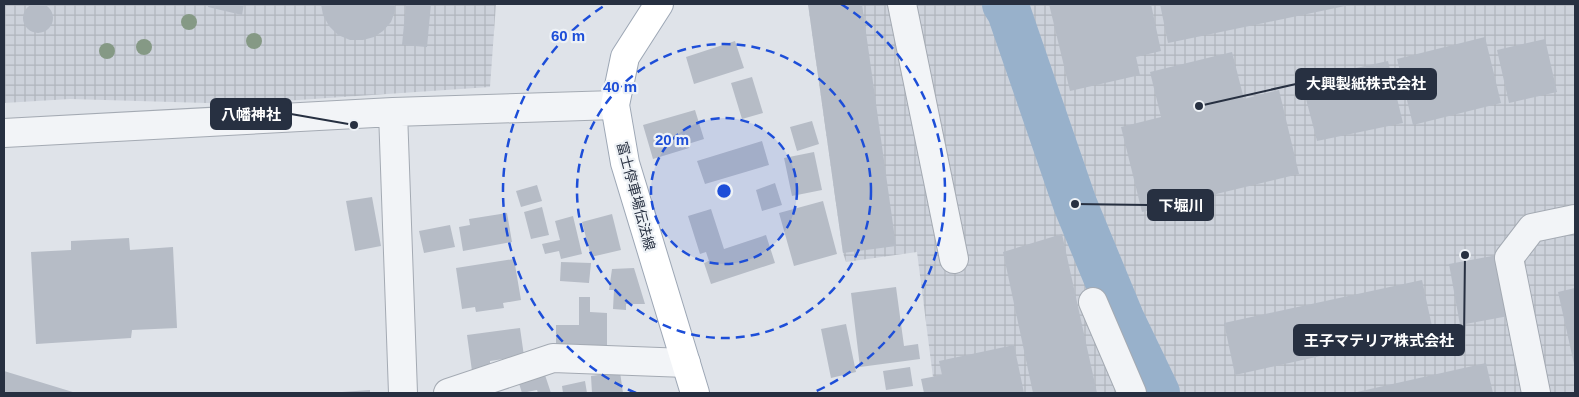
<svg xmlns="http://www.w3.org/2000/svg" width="1579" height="397" font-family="Helvetica,'Noto Sans JP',sans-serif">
	<defs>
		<pattern id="industrial-grid" width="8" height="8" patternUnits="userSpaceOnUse" patternTransform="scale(1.25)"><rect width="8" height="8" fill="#cdd2db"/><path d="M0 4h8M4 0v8" fill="none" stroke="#b0b5bd"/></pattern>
	</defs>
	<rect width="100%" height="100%" fill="#dfe3e9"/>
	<!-- industrial -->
	<path fill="url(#industrial-grid)" d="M4,4H496L490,87L241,104L70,99L4,103Z
		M808,4H1575V393H935L917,252L846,262L843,253Z"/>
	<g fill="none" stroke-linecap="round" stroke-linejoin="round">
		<!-- river -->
		<path stroke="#98b1cb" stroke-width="44" d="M1004,4L1009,12L1075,204L1122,318L1158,393"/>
	</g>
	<!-- building -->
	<path fill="#b6bcc6" d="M23 18a15 15 0 1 1 30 0a15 15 0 1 1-30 0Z
		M208,4H244L242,15L208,7Z
		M321,4H395V11L391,22L383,31L374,37L363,40H350L338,35L329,26L323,15Z
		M406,4H431L427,47L402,45Z
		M808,4H862L896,246L843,253Z
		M1049,4H1151L1161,51L1136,57L1140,75L1070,91Z
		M1160,4H1350V5L1168,43Z
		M1485,37L1501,103L1413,125L1397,59Z
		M1545,39L1557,92L1509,103L1497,50Z
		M735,41L744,68L694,84L686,57Z
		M1232,52L1244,99L1279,90L1299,174L1142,212L1121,127L1161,117L1150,72Z
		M1388,61L1403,123L1317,141L1301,80Z
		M752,77L763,113L742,119L731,83Z
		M695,110L704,139L688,144L689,148L653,159L643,125Z
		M812,121L819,144L797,151L790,127Z
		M762,141L769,165L705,184L697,161Z
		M814,152L822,190L792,196L784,158Z
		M775,183L782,205L762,211L756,190Z
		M537,185L542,201L521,207L516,191Z
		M372,197L381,246L355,251L346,201Z
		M823,201L837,254L794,266L779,213Z
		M542,207L549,235L531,239L524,212Z
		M711,209L724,249L766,235L775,263L711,284L704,263L709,261L706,252L700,254L688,216Z
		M507,213L512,242L463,251L459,227L470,225L469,219Z
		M612,214L621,250L591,257L582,222Z
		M573,216L582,254L561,259L559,251L545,254L542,244L560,240L555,221Z
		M450,225L455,247L424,253L419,231Z
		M1062,234L1097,393H1033L1003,252Z
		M129,238L130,250L173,247L177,328L132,330L131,338L36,344L31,252L71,250V241Z
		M1503,254L1514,315L1460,325L1449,264Z
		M514,259L521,300L503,303L504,308L476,312L475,307L462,309L456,268Z
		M561,262L591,263L589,283L560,281Z
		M634,268L645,304H626V310L613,309L614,290H609L612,269Z
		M1422,280L1433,331L1235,375L1224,323Z
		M896,287L904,346L918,344L920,359L860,367L851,293Z
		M1575,288V364H1574L1558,292Z
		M579,297H590V312L607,313V354L556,353V325H579Z
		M846,324L856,372L831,378L821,329Z
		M520,328L524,356L490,361V369L472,371L467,335Z
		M1014,345L1024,393H924L921,379L942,375L939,361Z
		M1486,363L1493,393H1357V392Z
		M910,367L913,386L886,390L883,371Z
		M543,369L551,393H538L537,390L522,393L517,377Z
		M4,371L76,393H4Z
		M620,372L623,393H592L591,376Z
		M585,381L587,393H563L562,386Z
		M370,390V393H342V392Z"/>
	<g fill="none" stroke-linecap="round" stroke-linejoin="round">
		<defs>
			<path id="minor" d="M902,4L954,259
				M393,112L403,393
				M4,133L393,112L615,105
				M1093,302L1132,393
				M448,393L553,358L686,363
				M1536,393L1509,258L1532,228L1575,219"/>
			<path id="major" d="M659,4L625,57L615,105L625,163L695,393"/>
		</defs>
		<!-- minor casing -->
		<use href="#minor" stroke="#a4aab3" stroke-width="30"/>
		<!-- major casing -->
		<use href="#major" stroke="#9da7b5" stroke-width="30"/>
		<!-- minor -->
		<use href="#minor" stroke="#f2f4f7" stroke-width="28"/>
		<!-- major -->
		<use href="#major" stroke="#fff" stroke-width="28"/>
	</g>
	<!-- trees -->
	<g fill="#859985">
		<circle cx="189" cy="22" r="8"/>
		<circle cx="254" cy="41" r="8"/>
		<circle cx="144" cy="47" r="8"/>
		<circle cx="107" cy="51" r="8"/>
	</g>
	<!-- distance rings -->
	<circle cx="724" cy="191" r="73" fill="#1d4ed8" fill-opacity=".12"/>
	<g fill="none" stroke="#1d4ed8" stroke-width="2.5" stroke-dasharray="9 6">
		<circle cx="724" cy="191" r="73"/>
		<circle cx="724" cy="191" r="147"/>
		<path d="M636 393A220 220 0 0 1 607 4M841 4A220 220 0 0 1 812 393"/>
	</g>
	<g text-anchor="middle" stroke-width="4.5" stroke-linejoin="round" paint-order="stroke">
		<!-- street labels -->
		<g font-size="14" fill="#273041" stroke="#eef2f6">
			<text transform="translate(636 196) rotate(75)" y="5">富士停車場伝法線</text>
		</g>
	</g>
	<circle cx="724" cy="191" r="8" fill="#1d4ed8" stroke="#eef2f6" stroke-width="2.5"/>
	<g font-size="15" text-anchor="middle" font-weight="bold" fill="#1d4ed8" stroke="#eef2f6" stroke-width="4.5" stroke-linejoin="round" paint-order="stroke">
		<text x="568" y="41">60 m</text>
		<text x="620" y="92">40 m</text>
		<text x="672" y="145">20 m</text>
	</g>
	<!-- callouts -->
	<path fill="none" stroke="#273041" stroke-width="2" d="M1199 106L1296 84M354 125L291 114M1075 204L1148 205M1465 255L1464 340"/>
	<g fill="#273041" stroke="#eef2f6" stroke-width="2">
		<circle cx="1199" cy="106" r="5"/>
		<circle cx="354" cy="125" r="5"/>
		<circle cx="1075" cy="204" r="5"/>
		<circle cx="1465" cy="255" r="5"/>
	</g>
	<g fill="#273041" stroke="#273041" stroke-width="2">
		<rect x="1296" y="69" width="140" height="30" rx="5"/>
		<rect x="211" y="99" width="80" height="30" rx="5"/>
		<rect x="1148" y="190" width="65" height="30" rx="5"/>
		<rect x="1294" y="325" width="170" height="30" rx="5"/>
	</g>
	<g font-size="15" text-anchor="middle" font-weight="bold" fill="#fff">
		<text x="1366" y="89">大興製紙株式会社</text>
		<text x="251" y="120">八幡神社</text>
		<text x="1181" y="211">下堀川</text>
		<text x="1379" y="346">王子マテリア株式会社</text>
	</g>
	<!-- border -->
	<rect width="1579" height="397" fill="none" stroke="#273041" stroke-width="10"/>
</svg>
